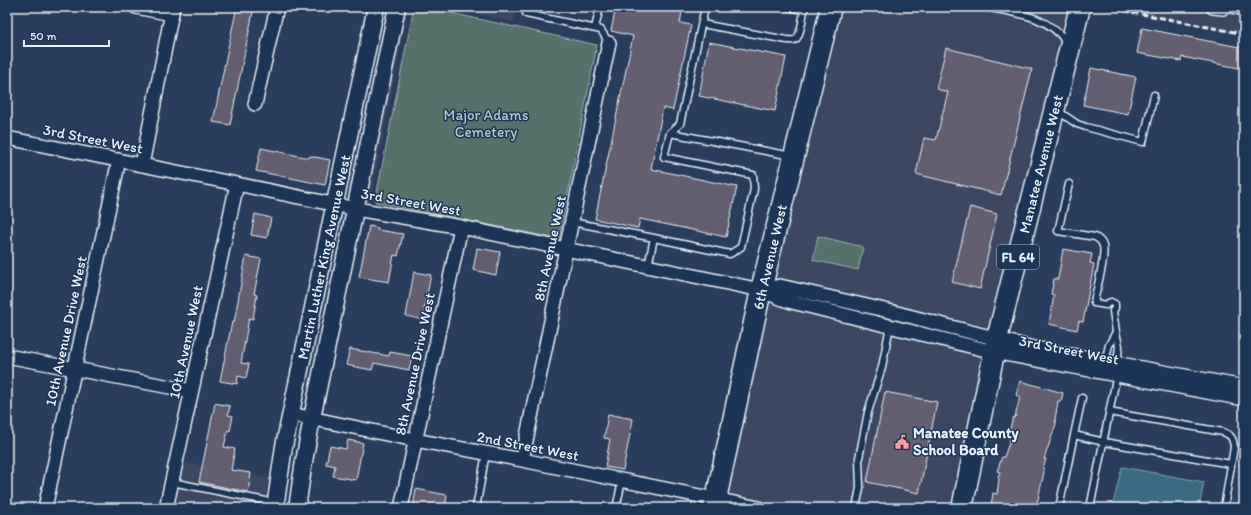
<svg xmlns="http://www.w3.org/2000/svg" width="1251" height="515" font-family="Itim,sans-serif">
	<rect width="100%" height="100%" fill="#2b3d5c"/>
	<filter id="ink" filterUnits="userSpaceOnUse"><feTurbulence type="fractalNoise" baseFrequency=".025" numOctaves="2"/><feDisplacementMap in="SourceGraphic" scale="8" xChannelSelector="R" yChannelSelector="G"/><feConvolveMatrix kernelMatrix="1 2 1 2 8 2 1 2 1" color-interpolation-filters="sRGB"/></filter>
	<g filter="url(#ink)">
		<!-- built -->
		<path fill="#3c4762" d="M405,7H408L370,201L372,206L367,205L391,72Z
			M446,7H517L514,22Z
			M837,7H1073L992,332L770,282Z
			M1094,7H1244V35L1175,22Z
			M766,299L775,303L790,308L987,356L955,508H789L724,495Z
			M183,462L270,478L264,508H173Z"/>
		<!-- green -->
		<path fill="#566f6b" stroke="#9fb0b2" d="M414,7H423L597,45L559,239L375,202Z
			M818,236L863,247L858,270L813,260Z"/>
		<!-- water -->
		<path fill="#3e6a83" stroke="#82a0b2" d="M1122,467L1204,482L1199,508H1112Z"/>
		<!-- building -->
		<path fill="#645f70" stroke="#e8f1f8" d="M237,7H254L230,125L213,122L228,48Z
			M616,7H683L680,23L691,25L673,110L663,108L651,169L737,187L726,237L640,219L638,228L595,219L633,36L611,31Z
			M1142,28L1244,48V69L1182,57L1181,61L1137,53Z
			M709,42L786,57L775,111L699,96Z
			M946,48L1032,69L1001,195L916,174L924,138L936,140L948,92L936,89Z
			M1091,68L1136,77L1128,114L1083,105Z
			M261,148L309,158L310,156L330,160L325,185L256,171Z
			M970,207L997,214L980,289L952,282Z
			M255,214L271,218L267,238L251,235Z
			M369,226L378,228L377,230L403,234L398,256L394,255L389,282L359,277Z
			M477,248L500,252L496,275L473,270Z
			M1063,249L1092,254L1090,263L1094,264L1083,322L1079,321L1077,330L1049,324L1054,295L1051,294L1054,279H1058Z
			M246,256L261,259L254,294L257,295L253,319L249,318L241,363L249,364L246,378L238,376L237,384L220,381L232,322L234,323Z
			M414,272L431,275L424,309H426L424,320L406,316Z
			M350,349L389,356L390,352L412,356L409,370L374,363L372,370L346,365Z
			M1020,381L1063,393L1061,401H1058L1055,420L1056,424L1044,459H1046L1043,468L1044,472L1036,508H1000L991,506L993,493L997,494L999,479L998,477L1000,472L997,471L1002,457H1004L1009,443L1011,433L1009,431L1013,418L1015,417L1020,397L1016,395Z
			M885,392L937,402L919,493L867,482Z
			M215,403L230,406L228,415L233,416L230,431L228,430L224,447L235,449L231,470L251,473L248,492L199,482Z
			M608,414L633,419L623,470L605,467L610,439L604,438Z
			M348,440L363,443L356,480L333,476L335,466L326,464L330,446L346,449Z
			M416,489L447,495L445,508H413Z"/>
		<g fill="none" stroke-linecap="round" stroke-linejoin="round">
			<defs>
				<path id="service" d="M528,7L526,14L601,30L609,43
					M788,7L804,10V7
					M986,7C1015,13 1048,15 1066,42
					M1223,8L1244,12
					M702,24L787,40C790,40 794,41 796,39C801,35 803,16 804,10
					M595,28L600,7
					M1058,111L1077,124L1086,127L1143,142L1154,95
					M670,133L680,124L705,7
					M1069,184L1058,231L1095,237C1099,239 1102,242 1103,246C1106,259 1096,289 1094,303L1106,305
					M572,222L654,238
					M648,266L654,238L730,254L741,247L754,189L753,175L664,157L670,133L792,156
					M1106,305L1108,303L1111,302L1115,304V308L1113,311L1116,332
					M1105,362L1109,345L1116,332L1119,346L1117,365
					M1109,412L1223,432C1231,435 1233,438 1234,447L1224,508
					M1074,435L1082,398
					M172,482L276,503
					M476,508L486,453
					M616,508L622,481
					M856,508L860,488L859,458L868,412L882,367L890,326
					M1059,508L1074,435L1104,442L1231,464
					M1090,508L1117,374"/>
				<path id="minor" d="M136,7L172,14
					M1213,7L1223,8
					M255,104L277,7
					M7,138L237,184L356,209L461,227L751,288C765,291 778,298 792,302L994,352L1244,399
					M142,165L173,7
					M761,290L780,286L893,312L1029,347L1244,387
					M7,356L191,391
					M291,414L415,440L522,460L759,508
					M522,460L609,43
					M45,508L119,160
					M166,508L237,184
					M401,508L461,227"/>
				<path id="tertiary" d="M275,508L284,446L376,7
					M297,508L303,467L312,418L397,7"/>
				<path id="primary" d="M714,508L761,290L831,7
					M962,508L997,339L1080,7"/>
			</defs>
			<!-- service casing -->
			<use href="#service" stroke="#e8f1f8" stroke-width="9"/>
			<!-- minor casing -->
			<use href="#minor" stroke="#e8f1f8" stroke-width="16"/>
			<!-- tertiary casing -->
			<use href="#tertiary" stroke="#e8f1f8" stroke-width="19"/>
			<!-- primary casing -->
			<use href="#primary" stroke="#e8f1f8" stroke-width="23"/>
			<!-- service -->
			<use href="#service" stroke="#1d3557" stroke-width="6"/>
			<!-- minor -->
			<use href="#minor" stroke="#1d3557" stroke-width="13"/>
			<!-- tertiary -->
			<use href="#tertiary" stroke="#1d3557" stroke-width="16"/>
			<!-- primary -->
			<use href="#primary" stroke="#1d3557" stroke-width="20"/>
			<!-- rail -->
			<path stroke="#e8f1f8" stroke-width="3" stroke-dasharray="6 3" stroke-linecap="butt" d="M1106,7L1244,34"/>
		</g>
	</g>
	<!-- icons -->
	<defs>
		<symbol id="civic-bare" viewBox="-9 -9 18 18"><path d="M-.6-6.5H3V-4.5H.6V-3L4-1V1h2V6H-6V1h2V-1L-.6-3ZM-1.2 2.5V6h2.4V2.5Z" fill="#ff9aa2" stroke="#1d3557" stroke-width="2.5" paint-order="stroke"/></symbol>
	</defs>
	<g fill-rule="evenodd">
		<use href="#civic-bare" x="892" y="432" width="20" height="20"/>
	</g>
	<g text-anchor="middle" stroke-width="3" stroke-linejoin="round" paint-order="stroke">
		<!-- shield labels -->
		<rect fill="#1d3557" stroke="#abb9c8" stroke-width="1" x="997" y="245" width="42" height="24" rx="3"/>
		<g font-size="14" font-weight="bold" fill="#e8f1f8">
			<text x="1018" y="262">FL 64</text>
		</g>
		<!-- park labels -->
		<g font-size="15" fill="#b5c4c7" stroke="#1d3557">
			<text x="486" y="120">Major Adams<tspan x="486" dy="17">Cemetery</tspan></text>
		</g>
		<!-- street labels -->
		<g font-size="15" fill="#e8f1f8" stroke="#1d3557">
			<text transform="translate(93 139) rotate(11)" y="5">3rd Street West</text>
			<text transform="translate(1041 164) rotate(-76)" y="5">Manatee Avenue West</text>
			<text transform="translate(411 202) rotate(10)" y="5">3rd Street West</text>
			<text transform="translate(550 248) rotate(-78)" y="5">8th Avenue West</text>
			<text transform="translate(324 257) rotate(-78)" y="5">Martin Luther King Avenue West</text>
			<text transform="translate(770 257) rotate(-77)" y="5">6th Avenue West</text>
			<text transform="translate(66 331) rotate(-78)" y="5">10th Avenue Drive West</text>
			<text transform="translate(186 342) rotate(-78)" y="5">10th Avenue West</text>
			<text transform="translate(1069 350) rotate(11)" y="5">3rd Street West</text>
			<text transform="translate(415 364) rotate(-78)" y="5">8th Avenue Drive West</text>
			<text transform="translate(528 446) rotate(11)" y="5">2nd Street West</text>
		</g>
		<!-- poi labels -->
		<g font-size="15" font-weight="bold" fill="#e8f1f8" stroke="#1d3557" text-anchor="start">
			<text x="913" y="438">Manatee County<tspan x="913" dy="17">School Board</tspan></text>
		</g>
	</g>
	<!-- margin -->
	<rect width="1251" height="515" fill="none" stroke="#1d3557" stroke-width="24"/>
	<rect x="12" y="12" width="1227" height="491" fill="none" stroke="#e8f1f8" stroke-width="1.5" filter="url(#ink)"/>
	<!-- scale -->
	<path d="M24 40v6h85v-6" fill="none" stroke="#e8f1f8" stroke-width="2"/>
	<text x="30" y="40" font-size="12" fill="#e8f1f8" stroke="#1d3557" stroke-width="3" paint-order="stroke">50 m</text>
</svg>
